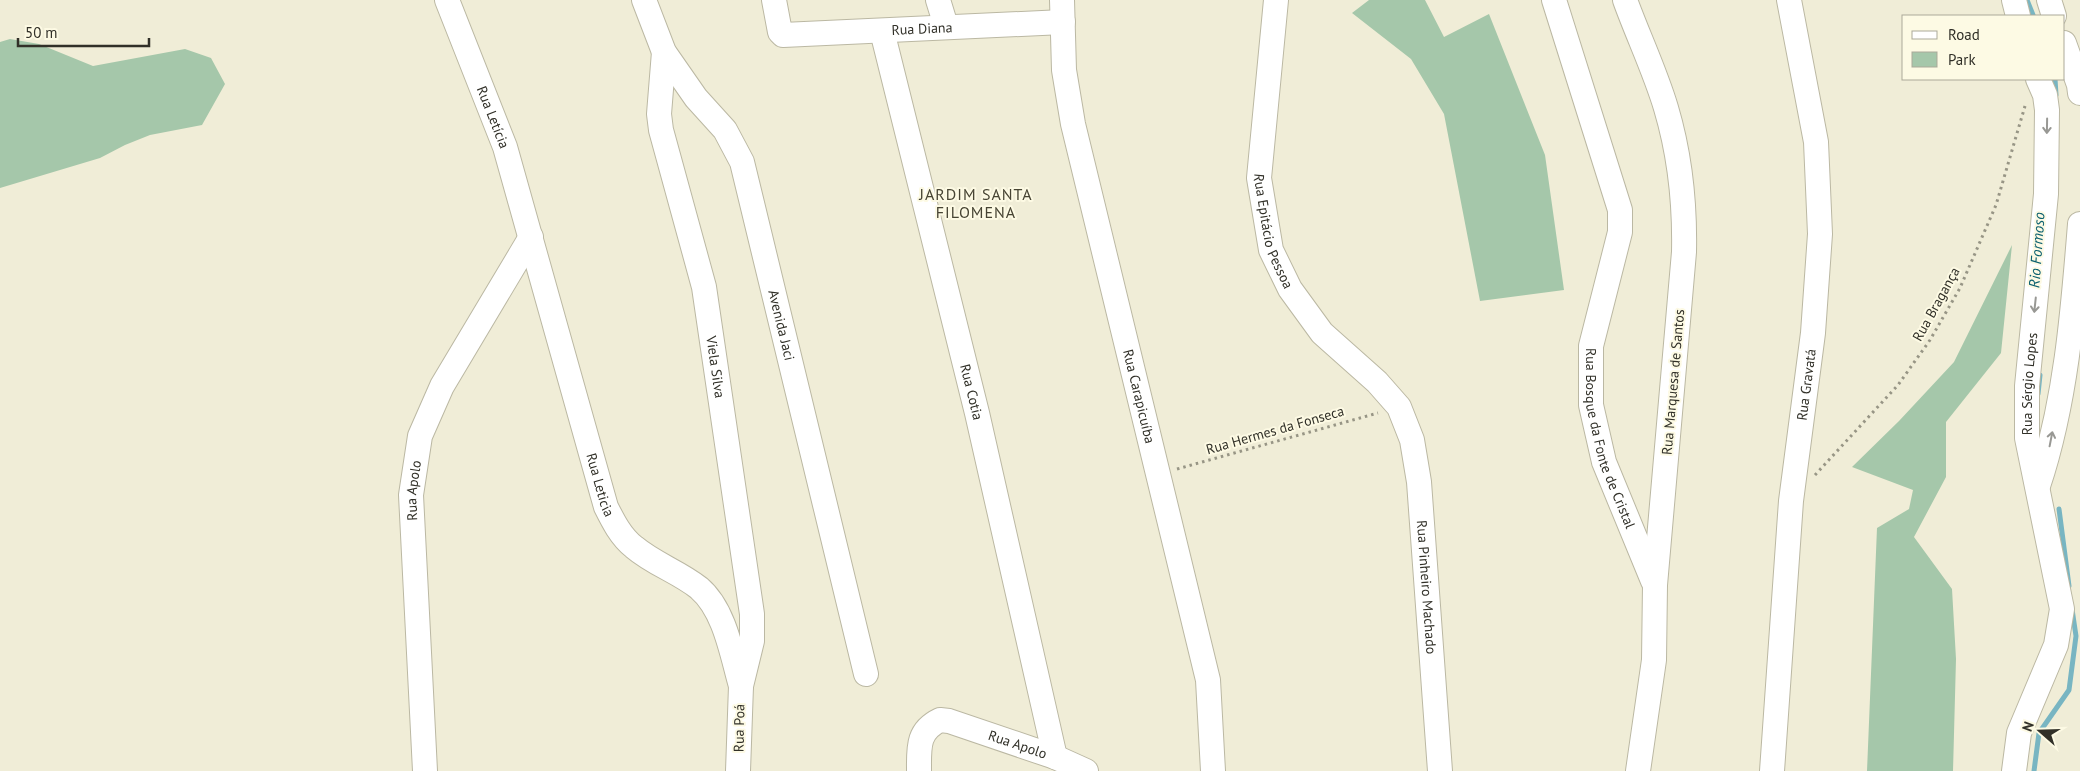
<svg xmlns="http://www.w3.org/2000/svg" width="2080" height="771" font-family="'PT Sans',sans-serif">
	<rect width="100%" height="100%" fill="#f0edd7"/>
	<!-- green -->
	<path fill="#a5c7aa" d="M1369,0H1425L1444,37L1489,14L1545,155L1564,290L1480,301L1444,114L1411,59L1352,13Z
		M10,39L39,44L93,66L185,49L211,58L225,84L202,125L150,135L125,145L100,158L0,188V42Z
		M2012,245L2001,353L1946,422V477L1914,537L1952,589L1956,659L1953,771H1867L1877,528L1909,509L1913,490L1852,467L1899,421L1954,362Z"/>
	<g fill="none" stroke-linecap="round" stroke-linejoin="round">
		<!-- stream -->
		<path stroke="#78b5c2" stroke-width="5" d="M2027,0L2033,15
			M2055,79L2056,95
			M2038,394L2040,375
			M2059,509L2069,586
			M2034,771L2039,733L2069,690L2076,636L2072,609"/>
		<defs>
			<g id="minor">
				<path id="s1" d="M447,0L505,147L606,507C613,521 621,537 634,547C654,564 679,572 699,588C725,610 732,655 741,686"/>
				<path id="s2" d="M644,0L664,52L696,98L725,130L742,162L866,674"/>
				<path id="s3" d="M774,0L780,32L783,35L1063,22"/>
				<path d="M938,0L946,26"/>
				<path id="s4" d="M1062,0L1064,70L1073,124L1208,680L1213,771"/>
				<path id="s5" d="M1276,0L1259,178L1271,250L1290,289L1322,333L1377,382L1399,407L1412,440L1419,482L1440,771"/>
				<path id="s6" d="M1554,0L1620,210V232L1591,346V405L1604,462L1653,581"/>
				<path d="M1625,0C1638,36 1655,71 1666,108C1680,155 1685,204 1684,252L1655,585L1654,660L1638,771"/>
				<path d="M2014,0L2018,16"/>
				<path d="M2049,0L2054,16"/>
				<path id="s7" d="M882,31L977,413L1055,757"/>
				<path d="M2064,43L2079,85L2080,93"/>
				<path id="s8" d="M664,52L659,114L661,130L704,287L752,614V641L741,686L738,771"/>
				<path d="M2038,486C2066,402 2073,312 2080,224"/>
				<path id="s9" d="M425,771L411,495L420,436L442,386L531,237"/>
				<path id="s10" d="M919,771C919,748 917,731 940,720L949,721L1055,757L1086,771"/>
				<path id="s11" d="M1772,771L1791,501L1813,333L1820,234L1816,142L1789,0"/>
				<path id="s12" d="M2014,771L2019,733L2056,645L2062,609L2027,438V386L2046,194L2047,110L2045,95L2038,79"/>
			</g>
		</defs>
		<!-- minor casing -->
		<use href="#minor" stroke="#bbb8a3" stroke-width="26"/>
		<!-- path -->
		<path stroke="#979585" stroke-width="3" stroke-dasharray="2.5 4" stroke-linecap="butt" d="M1177,469L1378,413
			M1815,475L1898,385L1930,340L1960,288L1996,205L2025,106"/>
		<!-- minor -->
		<use href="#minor" stroke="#fff" stroke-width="24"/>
	</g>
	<!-- one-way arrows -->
	<defs><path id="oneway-shaft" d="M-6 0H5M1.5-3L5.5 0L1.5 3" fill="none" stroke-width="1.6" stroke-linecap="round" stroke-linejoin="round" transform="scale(1.25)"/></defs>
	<g stroke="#989894">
		<use href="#oneway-shaft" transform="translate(2047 126) rotate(91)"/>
		<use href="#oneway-shaft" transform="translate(2035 305) rotate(96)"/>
		<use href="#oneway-shaft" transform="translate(2051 439) rotate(-79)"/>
	</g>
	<g text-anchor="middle" stroke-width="4" stroke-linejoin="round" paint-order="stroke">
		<!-- street labels -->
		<g font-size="14" fill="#313028" stroke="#fdfae4">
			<text dy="5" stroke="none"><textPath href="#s3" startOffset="176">Rua Diana</textPath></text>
			<text dy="5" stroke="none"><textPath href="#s1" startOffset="126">Rua Letícia</textPath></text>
			<text dy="5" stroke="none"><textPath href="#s5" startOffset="234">Rua Epitácio Pessoa</textPath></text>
			<text transform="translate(1936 304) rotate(-61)" y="5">Rua Bragança</text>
			<text dy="5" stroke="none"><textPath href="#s2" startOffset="359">Avenida Jaci</textPath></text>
			<text dy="5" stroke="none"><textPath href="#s8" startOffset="322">Viela Silva</textPath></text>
			<text transform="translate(1673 382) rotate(-85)" y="5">Rua Marquesa de Santos</text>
			<text dy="5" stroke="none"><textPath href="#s11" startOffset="388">Rua Gravatá</textPath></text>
			<text dy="5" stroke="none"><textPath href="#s12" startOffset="399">Rua Sérgio Lopes</textPath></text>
			<text dy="5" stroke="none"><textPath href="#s7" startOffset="372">Rua Cotia</textPath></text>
			<text dy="5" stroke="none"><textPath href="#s4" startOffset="405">Rua Carapicuíba</textPath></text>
			<text transform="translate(1275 430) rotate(-16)" y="5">Rua Hermes da Fonseca</text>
			<text dy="5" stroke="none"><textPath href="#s6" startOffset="455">Rua Bosque da Fonte de Cristal</textPath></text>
			<text dy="5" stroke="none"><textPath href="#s1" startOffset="509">Rua Leticia</textPath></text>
			<text dy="5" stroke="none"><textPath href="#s9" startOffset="281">Rua Apolo</textPath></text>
			<text dy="5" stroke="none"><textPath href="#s5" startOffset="640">Rua Pinheiro Machado</textPath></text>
			<text transform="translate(739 728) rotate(-89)" y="5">Rua Poá</text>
			<text dy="5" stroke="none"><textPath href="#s10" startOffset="141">Rua Apolo</textPath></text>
		</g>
		<!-- water labels -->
		<g font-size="15" font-style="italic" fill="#0c6170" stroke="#fdfae4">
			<text transform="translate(2037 250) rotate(-86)" y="5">Rio Formoso</text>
		</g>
		<!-- quarter labels -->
		<g font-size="16" letter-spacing="1" fill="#474433" stroke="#fdfae4">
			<text x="976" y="200">JARDIM SANTA<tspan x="976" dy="18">FILOMENA</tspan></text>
		</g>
	</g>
	<!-- legend -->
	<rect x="1902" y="15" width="162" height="65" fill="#fdfae4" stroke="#aba999"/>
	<rect x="1912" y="31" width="25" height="8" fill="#ffffff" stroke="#aba999"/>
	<text x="1948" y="40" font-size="15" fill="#313028">Road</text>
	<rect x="1912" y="52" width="25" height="15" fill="#a5c7aa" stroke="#aba999"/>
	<text x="1948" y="65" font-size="15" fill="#313028">Park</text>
	<!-- north arrow -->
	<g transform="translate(2040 731) rotate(290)" stroke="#fdfae4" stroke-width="4" paint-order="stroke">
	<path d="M0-4L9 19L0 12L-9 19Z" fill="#313028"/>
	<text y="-8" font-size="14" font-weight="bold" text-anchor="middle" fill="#313028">N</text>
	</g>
	<!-- scale -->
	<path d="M18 38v8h131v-8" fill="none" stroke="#313028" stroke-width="2.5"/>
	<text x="25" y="38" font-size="15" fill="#313028" stroke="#fdfae4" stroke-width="4" paint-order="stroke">50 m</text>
</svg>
